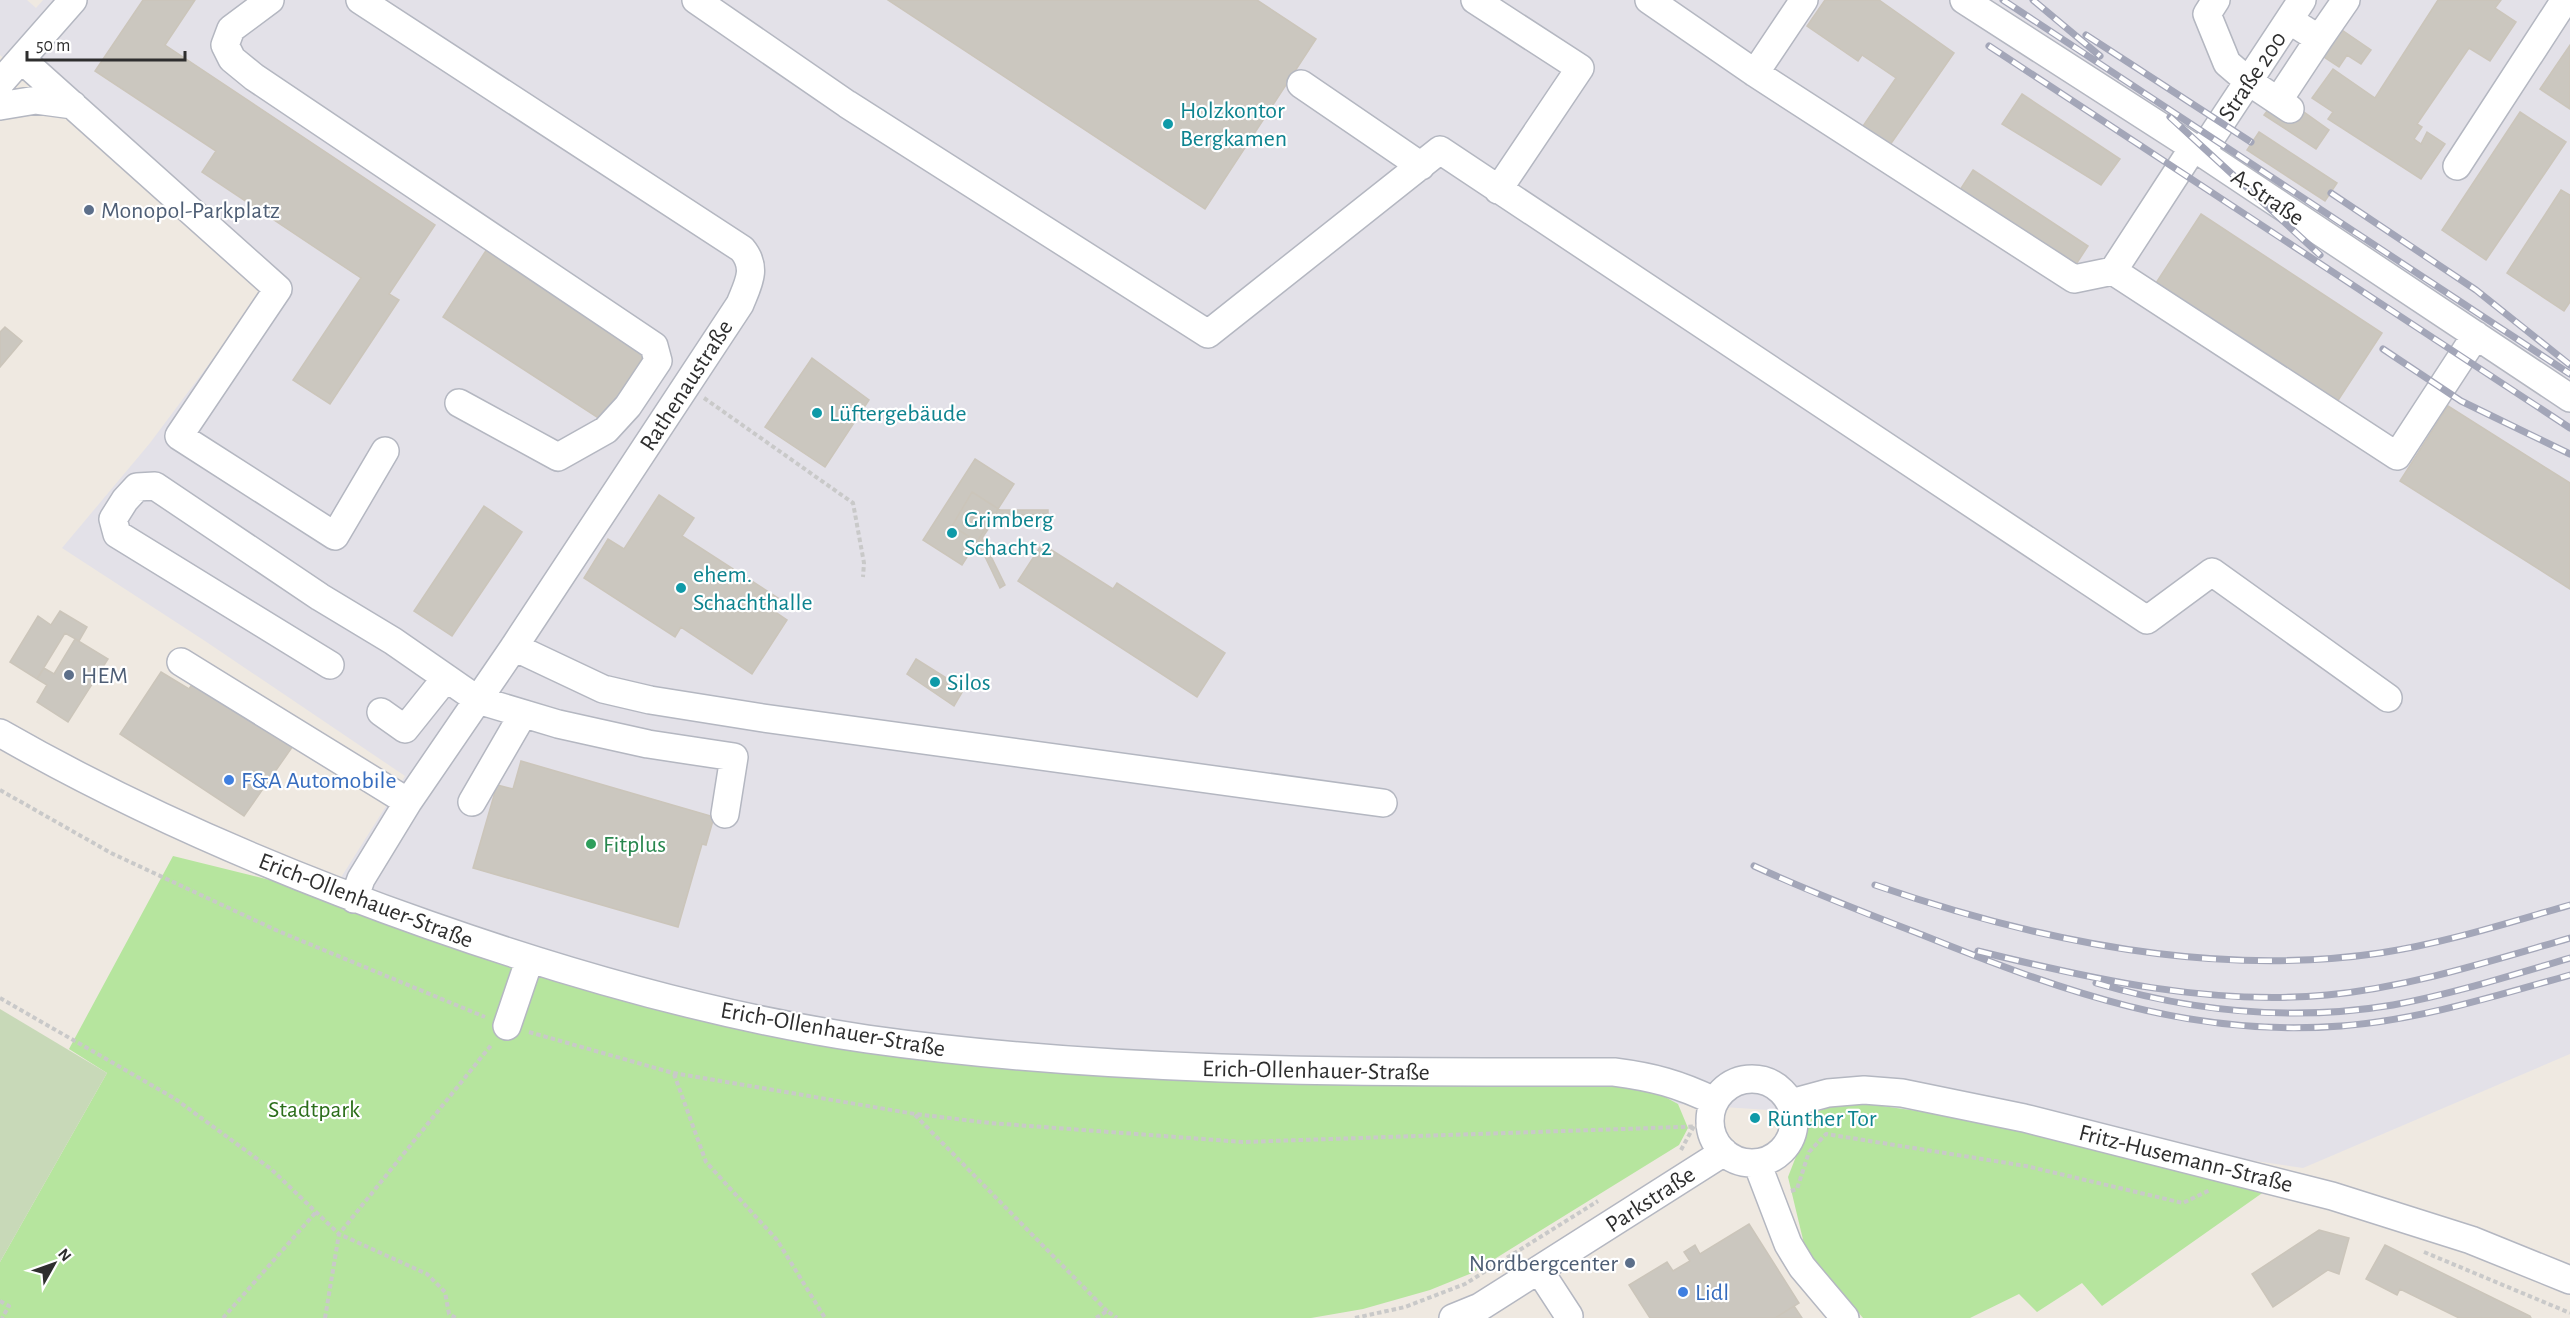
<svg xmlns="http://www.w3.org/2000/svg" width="2570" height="1318" font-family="'Alegreya Sans',sans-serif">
	<rect width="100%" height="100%" fill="#efe9e1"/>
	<!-- industrial -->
	<path fill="#e3e1e8" d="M0,0H27L36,8L43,0H2570V1054L2303,1168L1847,1101L1813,1113L1678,1104L1656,1092L860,1040L330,895L405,776L205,641L62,548L150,443L266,288L0,55Z"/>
	<!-- green -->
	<path fill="#b6e59e" d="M173,856L330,895L860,1040L1619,1079L1656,1092L1678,1104L1688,1128L1679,1145L1472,1273L1430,1290L1363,1309L1311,1318H0V1262L107,1073L69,1049Z
		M1847,1101L2016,1125L2275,1184L2102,1306L2082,1283L2037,1312L2019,1294L1970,1318H1863L1805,1248L1788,1177L1813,1113Z"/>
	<!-- cemetery -->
	<path fill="#c8d9b8" d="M0,1009L107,1073L0,1262Z"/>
	<!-- building -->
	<path fill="#cbc7bf" stroke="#cbc5ba" stroke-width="1.5" d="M143,0H195L165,45L435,225L389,294L399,300L330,404L293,380L361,278L202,172L216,151L95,71Z
		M888,0H1257L1316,39L1205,209Z
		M1825,0H1879L1954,53L1890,145L1863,126L1896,78L1862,55L1858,61L1807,26Z
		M2438,0H2501L2495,8L2516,22L2490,61L2469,48L2417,124L2422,127L2414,139L2421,144L2427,132L2445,144L2421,179L2328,119L2333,112L2312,98L2333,69L2375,98Z
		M2339,28L2371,50L2361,64L2347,55L2339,67L2321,55Z
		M2570,45V109L2540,89Z
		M2022,94L2120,159L2101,185L2002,124Z
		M2274,102L2301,110L2329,130L2316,149L2264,115Z
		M2520,112L2566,142L2486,260L2442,230Z
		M2259,132L2337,183L2325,201L2247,150Z
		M1973,170L2088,246L2071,272L1956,196Z
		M2561,190L2570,195V302L2564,311L2507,273Z
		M2201,214L2382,333L2337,402L2156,283Z
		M487,249L646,352L603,421L443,317Z
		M5,327L22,341L0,367V332Z
		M812,358L869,400L825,467L765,427Z
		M2448,406L2570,483V589L2400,481Z
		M975,459L1014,484L962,565L923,540Z
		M972,492L1000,510H1048V514L997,516L982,538L1005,585L1000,588L978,542L952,526Z
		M659,495L694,518L682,536L778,598L771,609L787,620L752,674L681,627L675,637L584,578L608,539L624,549Z
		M484,506L522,532L452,636L414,611Z
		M1042,544L1113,589L1117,583L1225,653L1197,697L1018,581Z
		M60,611L87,627L79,641L65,633L37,679L10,662L38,616L51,625Z
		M75,639L108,659L68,722L37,702L47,685L37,679L44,668L54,674Z
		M916,659L964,689L954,706L907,674Z
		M161,672L189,689L193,683L295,743L244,816L120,734Z
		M521,761L714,817L706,845L702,844L678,927L473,868L497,785L513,789Z
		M1749,1224L1799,1303L1775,1318H1650L1629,1285L1667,1262L1673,1271L1690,1261L1684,1252L1695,1245L1700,1254Z
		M2319,1230L2349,1238L2339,1274L2328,1270L2273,1307L2252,1274Z
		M2385,1245L2530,1316L2531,1318H2459L2400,1289L2397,1295L2366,1279Z
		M1794,1306L1802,1318H1775Z"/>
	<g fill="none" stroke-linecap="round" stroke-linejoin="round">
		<defs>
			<path id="minor" d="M270,0L231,29L225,45L232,59L254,77L654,346L658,361L628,406L606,430L558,457L459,403
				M696,0L847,104L1208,334L1440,150L2147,620L2212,572L2388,698
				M1475,0L1580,68L1498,190
				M1649,0L1755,73L2074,279L2113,271L2397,456L2476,335
				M1964,0L2208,157L2570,398
				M2216,0L2207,14L2227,63L2248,81L2290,109
				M2319,39L2346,0
				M21,59L278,289L179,436L335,536L385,451
				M1755,73L1804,0
				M0,83L73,0
				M1301,84L1421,166
				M2278,101L2319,39L2289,20
				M0,106L36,100L73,105
				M2201,153L2302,0
				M2457,166L2565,0
				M2113,271L2193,148
				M514,647L603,689L650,700L763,718L1383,803
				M181,662L408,802
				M330,665L117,534L113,519L125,500L137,487L155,486L320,597L393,641L478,700L558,724L648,744L734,757L725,814
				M381,712L405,729L445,679
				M0,733C136,811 281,873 429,925C571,975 718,1017 867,1039C1115,1074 1364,1072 1614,1072C1653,1077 1679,1084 1714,1101
				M472,802L523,714
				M354,899L361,879L408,802L514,647L740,304C748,284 758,268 742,249L360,0
				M507,1026L529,961
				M1710 1121a42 42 0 1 1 84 0a42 42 0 1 1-84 0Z
				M1791,1103L1828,1093L1864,1090L1902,1093L2024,1118L2332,1196L2471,1240L2570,1280
				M1757,1163L1788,1244L1802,1267L1845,1318
				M1539,1270L1569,1316
				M1453,1318L1480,1307L1724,1152"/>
		</defs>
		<!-- minor casing -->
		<use href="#minor" stroke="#b4b7c1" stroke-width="30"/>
		<!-- path -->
		<path stroke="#c9c9c9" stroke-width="4" stroke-dasharray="4.5 3" stroke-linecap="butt" d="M704,398L853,503L864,563L863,577
			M0,790L111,853L278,931L485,1017
			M0,998L174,1098L271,1169L339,1234L427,1274L445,1292L449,1314L456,1318
			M529,1032L673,1073L915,1114L990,1123L1243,1142L1710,1126
			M674,1074L706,1162L777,1240L825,1318
			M915,1115L1107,1311
			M1681,1150L1694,1126
			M1791,1191L1797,1189L1809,1152L1826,1134L2026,1166L2183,1203L2210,1190
			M2424,1252L2570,1313
			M0,1301L9,1306L2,1318
			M223,1318L316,1212
			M325,1318L339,1234L492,1044
			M1096,1318L1107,1311L1117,1318
			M1355,1318L1405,1307L1465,1284L1598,1201"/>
		<!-- minor -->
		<use href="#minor" stroke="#fff" stroke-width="27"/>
		<defs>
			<path id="rail" d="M2003,0L2570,374
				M2033,0L2100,56
				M2086,35L2251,142
				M1989,46L2570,428
				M2170,117L2320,255
				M2331,193L2476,290L2570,365
				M2383,349L2461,401L2570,454
				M1754,866C1810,892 1868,914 1925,936C2062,991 2191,1038 2341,1026C2419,1020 2495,996 2570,975
				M1875,885C2034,940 2211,978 2380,953C2445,943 2507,923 2570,905
				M1978,951C2091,979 2211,1006 2327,995C2410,987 2490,961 2570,938
				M2096,983C2194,1012 2291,1022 2393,1005C2453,994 2512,975 2570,958"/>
		</defs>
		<!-- rail casing -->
		<use href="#rail" stroke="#a3a6b8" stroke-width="7"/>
		<!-- rail -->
		<use href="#rail" stroke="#fff" stroke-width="4.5" stroke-dasharray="14" stroke-linecap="butt"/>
	</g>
	<!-- markers -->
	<g fill="#0f9aa8" stroke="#fff" stroke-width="2">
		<circle cx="1168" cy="124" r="6"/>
		<circle cx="817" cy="413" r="6"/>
		<circle cx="952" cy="533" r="6"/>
		<circle cx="681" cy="588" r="6"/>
		<circle cx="935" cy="682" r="6"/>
		<circle cx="1755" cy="1118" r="6"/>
	</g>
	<g fill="#5c6f8a" stroke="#fff" stroke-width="2">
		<circle cx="89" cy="210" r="6"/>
		<circle cx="69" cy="675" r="6"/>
		<circle cx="1630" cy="1263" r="6"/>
	</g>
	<g fill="#3f7fe0" stroke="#fff" stroke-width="2">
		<circle cx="229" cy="780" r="6"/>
		<circle cx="1683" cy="1292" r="6"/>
	</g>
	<circle fill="#2e9e5b" stroke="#fff" stroke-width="2" cx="591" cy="844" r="6"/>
	<g text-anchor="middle" stroke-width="4.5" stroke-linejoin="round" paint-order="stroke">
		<!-- street labels -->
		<g font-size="24" fill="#2e2e2e" stroke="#fff">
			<text transform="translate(2252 76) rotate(-56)" y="8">Straße 200</text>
			<text transform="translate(2268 197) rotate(34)" y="8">A-Straße</text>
			<text transform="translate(686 385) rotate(-57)" y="8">Rathenaustraße</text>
			<text transform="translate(366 900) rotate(21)" y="8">Erich-Ollenhauer-Straße</text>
			<text transform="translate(833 1029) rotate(10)" y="8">Erich-Ollenhauer-Straße</text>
			<text transform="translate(1316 1070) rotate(1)" y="8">Erich-Ollenhauer-Straße</text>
			<text transform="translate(2186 1158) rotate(14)" y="8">Fritz-Husemann-Straße</text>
			<text transform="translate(1650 1199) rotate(-33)" y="8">Parkstraße</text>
		</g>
		<!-- culture labels -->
		<g font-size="24" fill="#0d838f" stroke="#fff" text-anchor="start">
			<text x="1180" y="118">Holzkontor<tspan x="1180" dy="28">Bergkamen</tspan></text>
			<text x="829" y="421">Lüftergebäude</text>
			<text x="964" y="527">Grimberg<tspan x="964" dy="28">Schacht 2</tspan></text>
			<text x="693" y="582">ehem.<tspan x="693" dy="28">Schachthalle</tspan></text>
			<text x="947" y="690">Silos</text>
			<text x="1767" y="1126">Rünther Tor</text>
		</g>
		<!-- service labels -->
		<g font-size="24" fill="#4e5e75" stroke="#fff" text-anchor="start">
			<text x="101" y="218">Monopol-Parkplatz</text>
			<text x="81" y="683">HEM</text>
			<text x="1618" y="1271" text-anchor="end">Nordbergcenter</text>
		</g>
		<!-- shop labels -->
		<g font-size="24" fill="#366cbe" stroke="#fff" text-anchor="start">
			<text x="241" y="788">F&amp;A Automobile</text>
			<text x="1695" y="1300">Lidl</text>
		</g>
		<!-- leisure labels -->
		<g font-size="24" fill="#27864d" stroke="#fff" text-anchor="start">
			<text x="603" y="852">Fitplus</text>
		</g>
		<!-- park labels -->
		<g font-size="24" fill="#2c6e1b" stroke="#fff">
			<text x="314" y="1117">Stadtpark</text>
		</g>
	</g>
	<!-- north arrow -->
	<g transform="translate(54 1264) rotate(50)" stroke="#ffffff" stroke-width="4.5" paint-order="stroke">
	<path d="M0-4.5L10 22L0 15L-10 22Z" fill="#2e2e2e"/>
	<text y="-9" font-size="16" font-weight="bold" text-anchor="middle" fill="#2e2e2e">N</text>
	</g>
	<!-- scale -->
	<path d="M27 51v9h158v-9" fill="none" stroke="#2e2e2e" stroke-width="3"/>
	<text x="36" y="51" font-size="18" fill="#2e2e2e" stroke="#ffffff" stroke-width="4.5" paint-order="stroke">50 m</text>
</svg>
